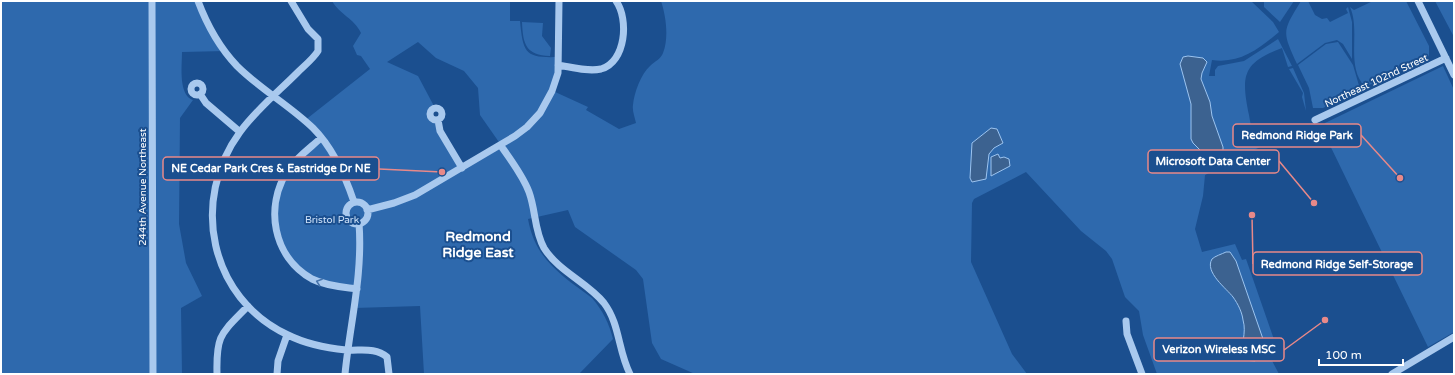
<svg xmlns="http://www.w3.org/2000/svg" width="1455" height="375" font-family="'Varela Round',sans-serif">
	<rect width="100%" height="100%" fill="#1b4f8f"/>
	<!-- green -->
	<path fill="#2e69ad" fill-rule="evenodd" d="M1,1H198L225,51L182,52C182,65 178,95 193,100L180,118L179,224L186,263L202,296L181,308L182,374H1Z
		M332,1H510V21H520C523,54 526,58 558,57L553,91L588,107L586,110L619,129L636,123C635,118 632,111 633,105C634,93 641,74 650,66C655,61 661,59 663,53C669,38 666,16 661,1H1251L1273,22L1279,32C1259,49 1240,64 1212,60L1209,76H1215V70L1218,66L1244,61L1278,39L1292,66L1288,67L1282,48C1242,63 1241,76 1249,115C1251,127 1253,138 1262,146L1205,175L1203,196L1195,229L1202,252L1235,244L1242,260L1246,259L1277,348L1270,357L1279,374H1157L1143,335L1139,311L1125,297L1112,259L1106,251L1081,231L1026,172L974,199L972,203L971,262L1012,354L1027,374H695L661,359L652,343L643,279L636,270L575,227L568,210L528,219C535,259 561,275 592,298C603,311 609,323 613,339L579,374H424L420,306L354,308L357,289L313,280L284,252L274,220L282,181L321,138L304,121L370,69L361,56L357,55L353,46L361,33C354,18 340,15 332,1ZM418,42L436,58L464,71L478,88L480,115L501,145L462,168L436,120L430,117V112L435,108L418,76L387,62Z
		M1264,1H1294L1280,22L1264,7Z
		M1301,1H1308L1315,15L1322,19L1327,18L1330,22L1348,13L1346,9L1348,7L1352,22V59L1343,44L1337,40L1325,43L1297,64C1282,31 1282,32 1301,1Z
		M1373,1H1406L1429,46V56L1365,87C1345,65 1361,32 1350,7L1354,10Z
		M1435,1H1454V37Z
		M522,22L543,23L542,36L551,48L550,56C526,55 523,45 522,22Z
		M1338,42L1353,65L1360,89L1323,108H1313L1309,88L1298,65L1326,44Z
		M1443,66L1454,90V332L1428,347L1323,131L1325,123Z
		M1293,68L1304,93L1306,111L1302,97L1303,93L1289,69Z"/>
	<!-- water -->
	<path fill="#3c6290" stroke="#9cc4f0" d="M1188,56L1203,58L1207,62L1202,73L1201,79L1210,102L1212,116L1223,147V152L1217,158L1209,159L1193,143L1191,139V104L1180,64L1183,57Z
		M991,128L997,129L1003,143L994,148L989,154L986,179L972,182L970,178L972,143Z
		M998,154L1000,158L1004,157L1009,159L1010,166L991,176V157Z
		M1226,252H1230L1236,261L1263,339L1261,342L1265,349L1264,353L1255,361L1243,360C1240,346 1247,333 1243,320C1242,312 1238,304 1233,297C1227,289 1204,272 1212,259C1215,256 1222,254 1226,252Z"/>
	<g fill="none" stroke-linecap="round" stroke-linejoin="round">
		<!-- minor -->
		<path stroke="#a9c9ee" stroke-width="7" d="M152,1L153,374
			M198,1C207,25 219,47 237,66C260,89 289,105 313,128C333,148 345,175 354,202
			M291,1L308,29L318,39V51C313,59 304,66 297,73C278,92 256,110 240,132C190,200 209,298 288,335C306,344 326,348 346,350C361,351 375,347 387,357L389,374
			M1418,1L1454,75
			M558,65C571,67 588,72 601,69C626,62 629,19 616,1
			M191 89a6 6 0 1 1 12 0a6 6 0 1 1-12 0Z
			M200,94L206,103L240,132
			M430 114a6 6 0 1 1 12 0a6 6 0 1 1-12 0Z
			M438,120L440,131L462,168
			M1315,120L1446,58
			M321,138C310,148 296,158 288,170C264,207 273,257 312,279C326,286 343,287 357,289
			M501,146C511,160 523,176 529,192C536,211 534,230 544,248C559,272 587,282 604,303C620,324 618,351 630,374
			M346 213a11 11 0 1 1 22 0a11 11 0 1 1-22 0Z
			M367,210L394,203L415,195L515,136L527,127L540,113L552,91L558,73L559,1
			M1126,321L1127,334L1142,374
			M217,374C216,334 221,334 248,306
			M277,374L278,361L287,335
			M345,374C350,323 363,275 359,223
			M1392,374L1454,337"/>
	</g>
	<!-- one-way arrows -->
	<defs><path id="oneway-chevron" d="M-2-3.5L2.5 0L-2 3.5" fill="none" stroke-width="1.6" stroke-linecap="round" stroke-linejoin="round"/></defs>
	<use stroke="#4674ac" href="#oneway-chevron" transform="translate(319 282) rotate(-161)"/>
	<g text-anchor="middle" stroke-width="4" stroke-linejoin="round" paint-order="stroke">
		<!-- street labels -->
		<g font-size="10" fill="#fff" stroke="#1b4f8f">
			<text transform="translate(1376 80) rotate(-25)" y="4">Northeast 102nd Street</text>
			<text transform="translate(142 187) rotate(-90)" y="4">244th Avenue Northeast</text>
		</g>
		<!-- park labels -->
		<g font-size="10" fill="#cfe3fa" stroke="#1b4f8f">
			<text x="332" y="223">Bristol Park</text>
		</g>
		<!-- district labels -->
		<g font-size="14" font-weight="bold" fill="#fff" stroke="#1b4f8f">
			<text x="478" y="241">Redmond<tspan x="478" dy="16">Ridge East</tspan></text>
		</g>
	</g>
	<!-- callouts -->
	<path fill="none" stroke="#e88989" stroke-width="1.5" d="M1400 178L1361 135M1314 203L1279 161M442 172L379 169M1252 215L1253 264M1325 320L1284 350"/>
	<g fill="#e88989" stroke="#1b4f8f" stroke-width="1.5">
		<circle cx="1400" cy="178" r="4"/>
		<circle cx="1314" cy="203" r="4"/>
		<circle cx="442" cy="172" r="4"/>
		<circle cx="1252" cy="215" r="4"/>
		<circle cx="1325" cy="320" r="4"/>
	</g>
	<g fill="#1b4f8f" stroke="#e88989" stroke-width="1.5">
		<rect x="1233" y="124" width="128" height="23" rx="4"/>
		<rect x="1148" y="150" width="131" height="23" rx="4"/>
		<rect x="163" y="157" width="216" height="23" rx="4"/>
		<rect x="1253" y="252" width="169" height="23" rx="4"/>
		<rect x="1154" y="338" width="130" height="23" rx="4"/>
	</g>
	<g font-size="11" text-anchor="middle" font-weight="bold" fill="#fff">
		<text x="1297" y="139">Redmond Ridge Park</text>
		<text x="1213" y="165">Microsoft Data Center</text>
		<text x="271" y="172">NE Cedar Park Cres &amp; Eastridge Dr NE</text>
		<text x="1337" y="268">Redmond Ridge Self-Storage</text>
		<text x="1219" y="353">Verizon Wireless MSC</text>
	</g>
	<!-- border -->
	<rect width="1455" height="375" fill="none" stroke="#ffffff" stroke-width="4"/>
	<!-- scale -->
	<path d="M1319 359v6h84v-6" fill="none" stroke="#ffffff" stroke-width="2"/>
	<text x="1325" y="359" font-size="12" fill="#ffffff" stroke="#1b4f8f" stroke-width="3" paint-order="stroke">100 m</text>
</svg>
